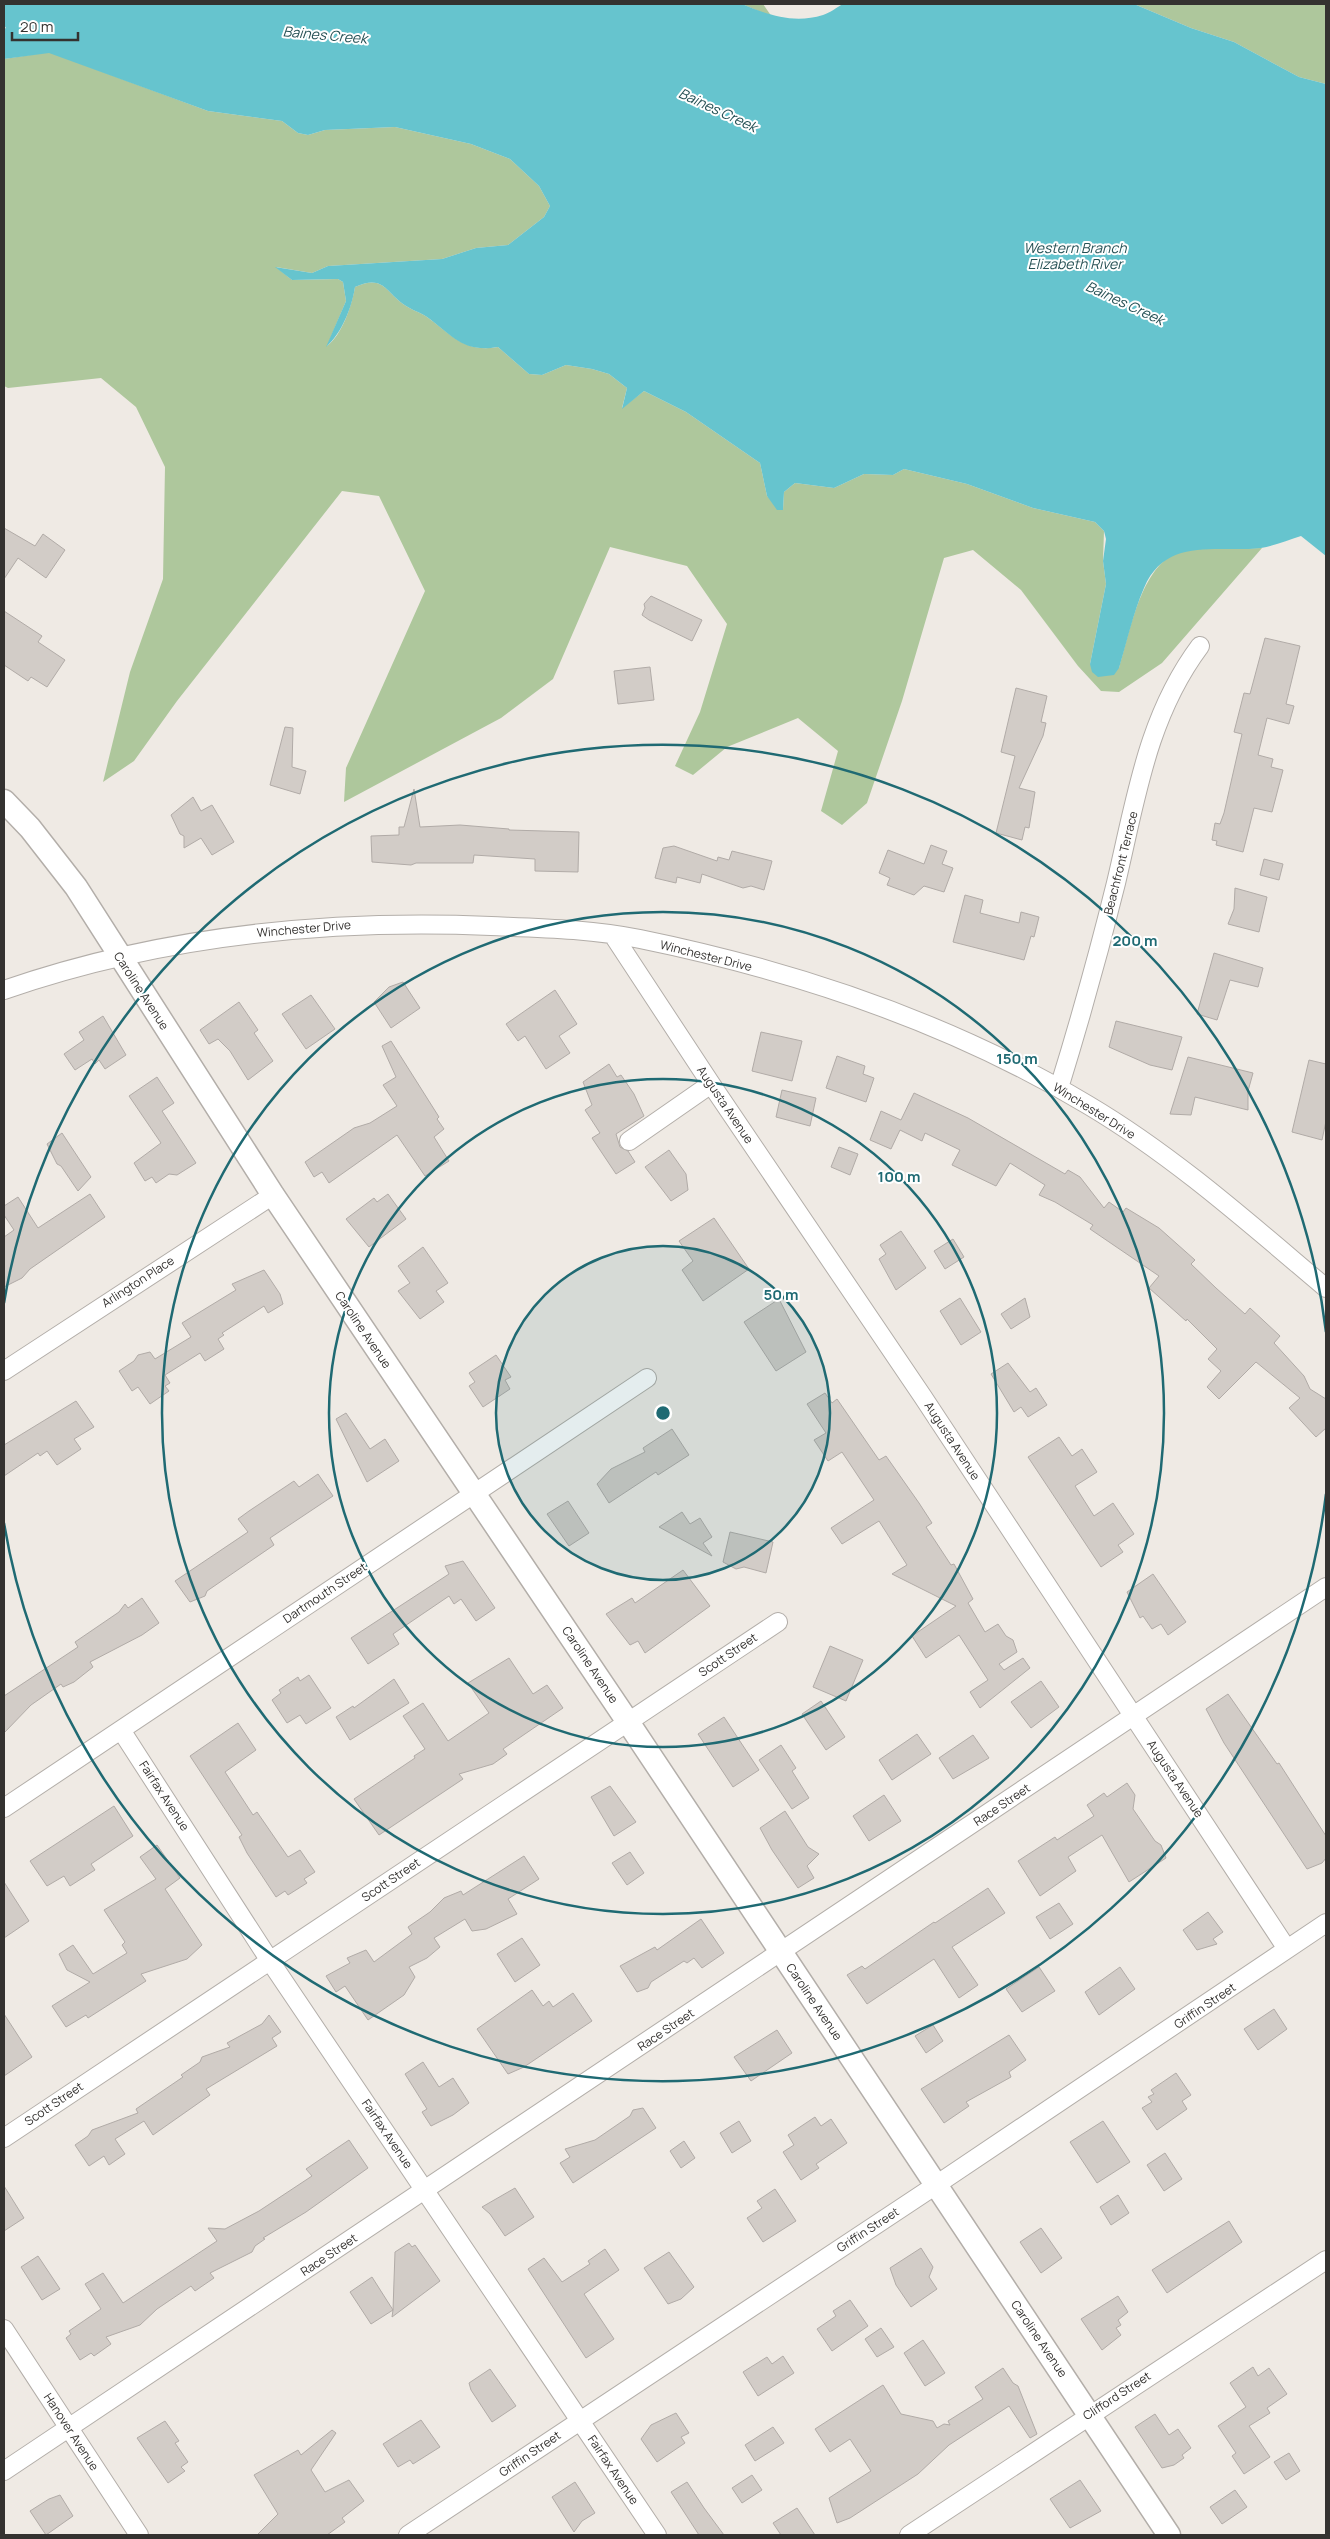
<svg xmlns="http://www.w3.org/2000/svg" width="1330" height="2539" font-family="Manrope,sans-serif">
	<rect width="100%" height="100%" fill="#efeae4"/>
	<!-- green -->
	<path fill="#aec79c" d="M742,4H763L772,17Z
		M1134,4H1326V84L1299,77L1234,42L1191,28Z
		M49,52L208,111L282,121L298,133L308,135L325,130L395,127L471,144L510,159L539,186L550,206L544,217L508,245L476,248L442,259L328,266L312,273L276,267L292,280L338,279L343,282L346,301L327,346C342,335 352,305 355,287C383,275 384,290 403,304C411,310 420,312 427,317C452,335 465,353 498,347L529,374L542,375L566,365L592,369L609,374L627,388L622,408L644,391L686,412L760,463L767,496L783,510L784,492L795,483L834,488L864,474L893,475L904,469L967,484L1033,508L1095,522L1104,531L1103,561L1106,584L1090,664L1119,668C1130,633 1142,557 1186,550C1210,547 1237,549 1262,548L1162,663L1119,692L1101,691L1078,666L1021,590L973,550L944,558L902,701L867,803L842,825L821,811L838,751L798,718L727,747L693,775L675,766L700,712L727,624L687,566L610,547L553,679L501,718L344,802L346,768L425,591L379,496L342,491L177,701L134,761L103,782L130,672L163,579L165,467L136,407L101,378L8,388L4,386V59Z"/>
	<!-- water -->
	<path fill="#66c4ce" d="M4,4H742C768,15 794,24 823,15C830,13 837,7 843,4H1134L1191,28L1234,42L1299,77L1326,84V556L1301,536C1288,540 1274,546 1261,548C1217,553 1166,536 1144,588C1133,613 1127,642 1119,668L1114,675L1098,677L1092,672L1090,664L1106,584L1103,561L1106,539L1104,531L1095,522L1033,508L967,484L904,469L893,475L864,474L834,488L795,483L784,492L783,510H777L767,496L760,463L686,412L644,391L622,409L627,388L609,374L592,369L566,365L542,375L529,374L498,347C463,353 453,336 427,317C420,312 411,310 403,304C384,290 383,275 355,287C352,307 342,333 326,347L346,301L343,282L338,279L292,280L275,267L312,273L328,266L442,259L476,248L508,245L544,217L550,206L539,186L510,159L471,144L395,127L325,130L308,135L298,133L282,121L208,111L49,53L4,59V29L6,28L4,25Z"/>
	<!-- building -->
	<path fill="#d2ccc7" stroke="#b1aba7" d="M4,528L35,546L43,534L65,550L46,578L18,558L4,579Z
		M651,596L702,620L692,641L649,620L642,615L645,608L644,604Z
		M4,611L42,636L38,642L65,660L47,687L31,677L28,681L4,665Z
		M1265,638L1300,646L1286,704L1294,706L1289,724L1267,718L1258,755L1273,759L1271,767L1283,770L1272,812L1254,808L1243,852L1216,845L1217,841L1212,840L1215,823L1220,824L1224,813L1242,734L1234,732L1244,693L1250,694Z
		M650,667L654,700L618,704L614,671Z
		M1016,688L1047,696L1041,722L1046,723L1043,736L1019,788L1035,792L1029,828L1025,827L1022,840L996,833L1015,756L1001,752Z
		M285,727L293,728L292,767L306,771L300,794L270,785Z
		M414,789L420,827L460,825L509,829V830L579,832L578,872L535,871V859L474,855L473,863H416L411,865L372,862L371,836L399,835V827H404Z
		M193,797L201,811L212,805L234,842L212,855L201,838L184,848V836L180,834L171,815Z
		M931,845L947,851L942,864L953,868L944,892L924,886L914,895L887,885L890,878L879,873L888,850L924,864Z
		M674,846L717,861L718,857L729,860L732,851L772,861L764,890L751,886L743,888L702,874L700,883L677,877L676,883L655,878L663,848Z
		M1264,859L1283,864L1279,880L1260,875Z
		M1235,888L1267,897L1259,932L1228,924L1234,909Z
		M965,895L983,900L980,913L1019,923L1021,912L1039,917L1034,937L1031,936L1024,960L953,942Z
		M1214,953L1263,968L1258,987L1230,980L1217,1020L1197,1014Z
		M403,982L420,1008L391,1028L374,1002L389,987Z
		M555,990L577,1024L559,1036L570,1053L546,1069L525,1036L518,1041L506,1024Z
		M311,995L335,1029L306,1049L282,1014Z
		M239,1002L258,1030L254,1033L273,1061L248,1080L230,1051L218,1039L209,1044L200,1030Z
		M103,1016L126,1055L105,1069L99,1060L95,1064L92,1059L75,1070L64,1054L84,1040L79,1032Z
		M1116,1021L1182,1037L1172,1070L1150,1065L1109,1047Z
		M761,1032L802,1041L792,1081L752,1071Z
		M391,1041L439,1117L437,1119L444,1129L434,1137L449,1161L425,1176L397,1135L329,1183L322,1172L314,1177L305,1162L354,1128L370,1123L397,1106L383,1085L396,1077L382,1046Z
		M837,1056L865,1066L863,1074L874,1078L866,1102L826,1088Z
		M1188,1057L1253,1073L1248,1091V1110L1195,1097L1191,1115L1170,1114Z
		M1309,1060L1326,1064V1121L1322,1140L1292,1132Z
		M609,1064L617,1077L621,1075L634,1094L644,1116L616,1134L620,1147L628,1151L635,1162L616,1174L592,1138L600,1133L585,1110L592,1105L583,1082Z
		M157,1077L174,1103L162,1111L196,1163L177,1175L169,1174L156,1183L152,1177L145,1181L134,1163L161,1143L129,1096Z
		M782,1090L816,1098L810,1126L776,1117Z
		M914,1093L968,1118L1065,1174L1068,1170L1080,1177L1104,1208L1109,1202L1123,1212L1126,1208L1159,1228L1195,1260L1191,1264L1216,1288L1245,1314L1250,1308L1280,1336L1274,1343L1304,1376L1310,1389L1326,1399V1428L1316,1437L1289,1408L1300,1398L1256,1362L1219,1399L1207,1387L1221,1371L1208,1359L1217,1349L1187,1319L1186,1321L1149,1288L1159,1276L1090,1229L1093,1225L1055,1202L1039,1195L1045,1185L1010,1163L996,1186L952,1165L960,1150L925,1133L922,1141L900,1130L891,1149L870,1140L881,1111L901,1120Z
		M62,1133L91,1177L78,1191L61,1166L57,1164L47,1144Z
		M839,1147L858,1154L850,1175L831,1167Z
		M669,1150L686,1174L688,1190L671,1201L645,1167Z
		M90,1194L105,1217L30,1269L22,1278L4,1287V1237L14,1230L4,1215V1206L18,1197L38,1228Z
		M388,1194L406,1219L369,1247L346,1219L374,1198L377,1202Z
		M714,1218L749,1269L703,1301L682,1270L693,1261L679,1241Z
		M901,1231L926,1268L896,1290L879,1259L886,1254L880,1245Z
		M953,1239L964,1257L945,1269L934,1251Z
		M423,1247L448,1283L436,1291L444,1302L420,1319L398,1291L410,1283L398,1266Z
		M264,1270L280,1294L283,1304L268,1313L264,1306L222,1333L224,1335L218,1339L224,1349L205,1361L200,1353L165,1375L170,1383L165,1386L169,1391L150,1404L138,1387L132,1391L119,1371L134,1361L138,1355L150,1352L155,1359L191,1337L182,1323L236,1290L232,1284Z
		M960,1298L981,1332L961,1345L940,1311Z
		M1025,1298L1030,1317L1011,1329L1001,1314Z
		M779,1299L806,1352L776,1371L744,1322Z
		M496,1355L511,1377L505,1380L510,1389L483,1407L469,1386L475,1382L469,1373Z
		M1008,1363L1030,1392L1036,1388L1047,1405L1028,1417L1021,1407L1014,1412L991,1374Z
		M825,1393L832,1403L837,1399L879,1460L886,1456L919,1503L932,1523L926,1527L951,1565L954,1564L973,1599L968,1603L985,1632L998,1624L1006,1636L1013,1640L1017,1652L999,1664L1004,1670L1023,1658L1030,1668L980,1708L970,1692L988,1680L959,1635L926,1658L912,1636L956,1606L892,1574L907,1565L879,1521L842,1544L831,1528L874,1500L842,1452L828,1461L814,1440L826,1433L807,1404Z
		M76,1401L94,1427L74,1439L81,1449L57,1465L47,1451L40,1456L38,1453L4,1476V1445Z
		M346,1413L370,1449L385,1439L399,1461L367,1482L336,1419Z
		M672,1429L689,1455L658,1475L656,1472L609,1503L597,1484L611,1469L645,1452L643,1448Z
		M1059,1437L1072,1456L1082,1449L1097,1472L1075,1486L1094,1516L1113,1503L1134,1534L1118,1545L1123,1552L1101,1567L1028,1457Z
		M318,1474L333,1496L270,1538L274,1545L207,1591L205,1596L190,1602L175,1581L248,1532L238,1519L249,1511L294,1481L299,1487Z
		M568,1501L589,1533L569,1546L547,1514Z
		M682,1512L690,1524L700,1518L712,1537L703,1543L712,1556L659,1527Z
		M730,1532L773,1542L766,1573L744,1567L736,1569L723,1562Z
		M463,1561L495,1608L476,1621L461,1599L454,1604L449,1596L393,1634L399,1644L368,1664L351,1638L449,1574L445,1566Z
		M683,1570L710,1606L645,1653L638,1641L630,1645L606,1614L632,1598L635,1603Z
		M1153,1574L1186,1622L1168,1635L1161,1624L1152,1629L1143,1616L1140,1618L1127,1592Z
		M142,1598L159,1623L142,1635L90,1662L93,1667L74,1682L63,1687L61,1684L31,1705L4,1733V1696L78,1647L75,1642L119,1612L125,1604L128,1608Z
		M830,1646L863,1660L846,1701L813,1687Z
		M509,1658L533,1694L547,1685L563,1708L503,1749L507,1754L493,1764L459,1774L463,1779L379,1835L354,1799L415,1758L414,1756L425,1749L403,1716L423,1703L448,1741L489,1713L468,1683Z
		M309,1675L331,1708L306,1724L300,1715L287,1723L272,1700L281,1693L279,1690L298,1677L300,1681Z
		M394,1679L409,1703L350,1740L336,1717L353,1706L354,1708Z
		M1041,1681L1059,1707L1031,1728L1011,1702Z
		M1228,1694L1277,1764L1279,1763L1326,1836V1858L1322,1863L1307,1869L1224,1743L1206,1709Z
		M821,1701L845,1737L826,1750L802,1714Z
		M724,1717L759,1770L733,1787L698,1734Z
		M238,1723L256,1750L225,1772L253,1815L257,1812L288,1857L300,1850L315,1872L304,1879L307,1883L288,1895L285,1891L276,1897L247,1853L239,1837L242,1835L190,1756Z
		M917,1734L931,1754L892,1780L879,1760Z
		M973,1735L989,1758L953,1779L939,1758Z
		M781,1745L796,1768L792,1771L809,1798L792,1809L759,1760Z
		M1127,1783L1135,1795L1133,1809L1155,1841L1161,1845L1166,1858L1129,1882L1102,1835L1068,1857L1076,1871L1040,1896L1018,1861L1055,1837L1057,1840L1094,1816L1087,1805L1104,1793L1107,1797Z
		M610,1786L636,1822L614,1836L591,1797Z
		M884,1795L901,1821L869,1841L853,1816Z
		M114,1806L133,1836L91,1864L95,1870L70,1886L64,1876L47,1886L30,1861Z
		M785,1811L808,1847L819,1854L807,1866L814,1878L798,1888L772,1850L760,1828Z
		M157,1845L180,1878L165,1889L202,1945L187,1959L141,1974L146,1981L88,2018L86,2015L66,2027L52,2006L90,1982L67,1970L59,1954L73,1945L93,1974L127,1953L122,1945L125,1942L104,1910L156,1879L140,1857Z
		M630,1852L644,1873L627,1885L612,1863Z
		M524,1856L539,1879L508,1899L517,1914L486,1929L472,1931L465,1919L434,1938L440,1947L427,1958L409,1967L415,1977L404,1995L368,2020L345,1986L336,1992L326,1976L350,1963L347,1958L366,1950L374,1962L412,1934L408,1927L430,1912L444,1898L461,1891L463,1895Z
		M4,1882L29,1921L4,1938Z
		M988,1888L1005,1913L952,1947L978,1985L959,1998L934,1959L867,2004L847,1975L862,1966L865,1969L934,1922L935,1923Z
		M1059,1903L1073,1924L1050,1939L1036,1917Z
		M1208,1912L1223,1932L1213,1939L1217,1944L1197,1950L1183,1930Z
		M701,1919L724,1953L702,1968L694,1958L687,1963L684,1961L651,1982L648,1988L637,1992L620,1966L655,1947L657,1950Z
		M522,1938L540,1965L515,1982L497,1954Z
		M1039,1967L1055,1991L1022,2012L1006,1989Z
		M1120,1967L1135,1989L1099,2015L1085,1992Z
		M532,1990L543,2006L549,2001L553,2007L573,1993L592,2021L524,2067L508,2074L477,2029Z
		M1274,2009L1287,2029L1258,2050L1244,2029Z
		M4,2014L32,2057L4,2076Z
		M269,2015L281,2032L272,2038L277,2046L206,2089L210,2095L153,2135L144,2121L115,2139L125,2154L109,2165L104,2156L89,2166L75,2145L88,2136L92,2130L138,2113L136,2109L183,2077L181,2075L200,2062L202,2057L230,2047L227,2043L262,2024Z
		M933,2025L943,2041L926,2053L915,2036Z
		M777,2030L792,2053L751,2081L734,2057Z
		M1009,2035L1026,2060L1009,2072L1011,2077L966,2102L969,2106L944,2123L921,2089Z
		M423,2062L439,2087L453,2078L469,2103L453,2115L431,2126L422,2112L427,2109L405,2074Z
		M1176,2073L1191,2095L1182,2101L1187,2109L1157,2130L1142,2108L1152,2102L1148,2097L1154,2094L1151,2090Z
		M643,2108L656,2128L573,2183L560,2163L570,2157L565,2149L595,2140L630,2116L633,2110Z
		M815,2117L821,2126L831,2119L847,2143L816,2164L819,2168L801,2180L783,2152L794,2145L788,2135Z
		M739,2121L751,2141L732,2153L720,2133Z
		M1103,2121L1130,2162L1097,2183L1070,2142Z
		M349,2140L368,2168L306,2212L263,2238L265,2239L255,2246L252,2252L210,2273L214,2278L195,2291L191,2286L157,2309L140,2325L106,2337L111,2344L94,2356L91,2353L80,2360L66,2338L71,2334L69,2331L101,2309L85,2284L103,2273L123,2303L217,2241L208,2228L225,2229L259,2211L312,2176L306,2169Z
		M684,2141L695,2158L681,2168L670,2151Z
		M1165,2153L1182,2179L1164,2191L1147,2165Z
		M4,2186L24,2218L4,2231Z
		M515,2188L534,2217L505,2236L490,2214L482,2207Z
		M775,2189L796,2221L763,2242L747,2218L762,2208L757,2201Z
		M1118,2195L1129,2213L1111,2225L1100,2207Z
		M1229,2221L1242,2242L1167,2293L1152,2270Z
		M1041,2228L1062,2258L1041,2273L1020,2242Z
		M409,2243L412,2247L415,2245L440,2281L392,2317L393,2310L371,2324L350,2292L372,2277L393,2310L395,2252Z
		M921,2248L933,2267L929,2277L937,2289L911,2307L896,2285L890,2268Z
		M605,2249L619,2270L584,2294L614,2339L586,2358L528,2269L544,2258L562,2282L590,2264L588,2261Z
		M669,2252L694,2287L681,2299L668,2304L644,2268Z
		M38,2256L60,2289L42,2300L21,2267Z
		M1118,2296L1128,2312L1118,2320L1121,2325L1116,2328L1121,2335L1102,2350L1081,2319Z
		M850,2300L868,2326L832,2351L817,2329L836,2316L833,2311Z
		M881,2328L894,2347L877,2357L865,2339Z
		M923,2340L945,2373L925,2386L904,2353Z
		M783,2356L794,2373L758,2396L743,2372L767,2357L772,2364Z
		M1253,2367L1258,2376L1269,2368L1287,2394L1267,2408L1270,2413L1249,2426L1270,2457L1244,2474L1232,2456L1236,2453L1218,2426L1246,2407L1230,2383Z
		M1003,2368L1013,2383L1018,2386L1037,2434L1030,2438L1009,2406L949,2445L918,2474L850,2518L837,2523L829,2498L871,2471L850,2439L830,2452L815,2429L883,2385L901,2414L933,2421L937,2428L944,2424L950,2425L948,2421L983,2399L975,2387Z
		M490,2369L516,2406L492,2422L471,2390L469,2383Z
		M676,2413L689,2433L681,2437L685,2443L657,2462L641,2439L651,2425Z
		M1155,2414L1169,2435L1178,2429L1191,2448L1182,2455L1184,2458L1174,2465L1162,2468L1135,2427Z
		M421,2420L440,2447L413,2464L410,2460L398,2467L383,2444Z
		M165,2421L179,2441L175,2443L188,2462L181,2467L185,2471L168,2483L137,2438Z
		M773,2427L784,2443L755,2461L745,2445Z
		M332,2430L336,2433L311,2470L325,2492L349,2480L364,2501L342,2518L345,2522L327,2535H257L278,2514L254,2475L298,2450L301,2455Z
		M1289,2453L1300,2471L1286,2480L1274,2462Z
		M752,2475L762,2490L742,2503L732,2488Z
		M1080,2480L1101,2511L1070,2528L1050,2499Z
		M575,2482L595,2513L582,2521L574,2532L552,2497Z
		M687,2482L704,2508L724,2535H699L671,2492Z
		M1235,2490L1247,2507L1222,2524L1210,2507Z
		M60,2495L73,2516L46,2535L30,2511L49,2499Z
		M797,2508L815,2535H781L773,2523Z"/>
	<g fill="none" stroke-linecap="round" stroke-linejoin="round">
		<defs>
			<path id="minor" d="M613,935L711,1084L923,1397L1287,1949
				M4,990C160,936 325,919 491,926C540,928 592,929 640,939C796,971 951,1023 1088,1105C1174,1156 1250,1224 1326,1288
				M1059,1088C1080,1020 1099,952 1116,883C1136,799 1147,717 1200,646
				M629,1141L711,1084
				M4,1371L273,1195
				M121,1730L270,1961L657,2535
				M4,1808L647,1378
				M4,2138L778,1622
				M4,2329L139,2535
				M4,2471L1326,1587
				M408,2535L936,2185L1326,1923
				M909,2535L1326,2260"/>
			<path id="tertiary" d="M4,801L30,828L76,887L273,1195L628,1722L1169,2535"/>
		</defs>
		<!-- minor casing -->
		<use href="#minor" stroke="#b3aea9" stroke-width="20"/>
		<!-- tertiary casing -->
		<use href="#tertiary" stroke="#b3aea9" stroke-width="25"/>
		<!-- minor -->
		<use href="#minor" stroke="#fff" stroke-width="18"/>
		<!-- tertiary -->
		<use href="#tertiary" stroke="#fff" stroke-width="22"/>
	</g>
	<!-- distance rings -->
	<circle cx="663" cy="1413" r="167" fill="#1f6a73" fill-opacity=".12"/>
	<g fill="none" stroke="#1f6a73" stroke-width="2.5">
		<circle cx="663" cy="1413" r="167"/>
		<circle cx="663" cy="1413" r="334"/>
		<circle cx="663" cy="1413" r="501"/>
		<path d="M1326 1494A668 668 0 0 1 4 1523M4 1303A668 668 0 0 1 1326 1332"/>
	</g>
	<g text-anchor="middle" stroke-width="4" stroke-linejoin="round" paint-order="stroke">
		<!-- street labels -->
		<g font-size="12" fill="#343230" stroke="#fff">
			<text transform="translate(1121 863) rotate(-76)" y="4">Beachfront Terrace</text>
			<text transform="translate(304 929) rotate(-5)" y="4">Winchester Drive</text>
			<text transform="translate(706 956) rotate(14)" y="4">Winchester Drive</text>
			<text transform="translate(141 991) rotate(57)" y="4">Caroline Avenue</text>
			<text transform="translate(725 1105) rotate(56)" y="4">Augusta Avenue</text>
			<text transform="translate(1094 1111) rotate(32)" y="4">Winchester Drive</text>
			<text transform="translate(138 1282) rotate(-33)" y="4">Arlington Place</text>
			<text transform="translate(363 1330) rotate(56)" y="4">Caroline Avenue</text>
			<text transform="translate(952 1441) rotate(57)" y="4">Augusta Avenue</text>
			<text transform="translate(325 1593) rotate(-34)" y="4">Dartmouth Street</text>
			<text transform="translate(728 1655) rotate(-34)" y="4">Scott Street</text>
			<text transform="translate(590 1665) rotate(56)" y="4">Caroline Avenue</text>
			<text transform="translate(1175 1779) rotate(56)" y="4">Augusta Avenue</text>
			<text transform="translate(164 1796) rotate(57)" y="4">Fairfax Avenue</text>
			<text transform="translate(1002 1805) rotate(-34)" y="4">Race Street</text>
			<text transform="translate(391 1880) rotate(-34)" y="4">Scott Street</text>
			<text transform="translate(814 2002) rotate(56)" y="4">Caroline Avenue</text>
			<text transform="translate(1205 2006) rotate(-34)" y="4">Griffin Street</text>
			<text transform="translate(666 2030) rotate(-34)" y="4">Race Street</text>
			<text transform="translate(54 2104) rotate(-34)" y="4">Scott Street</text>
			<text transform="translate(387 2134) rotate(56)" y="4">Fairfax Avenue</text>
			<text transform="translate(868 2230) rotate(-33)" y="4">Griffin Street</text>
			<text transform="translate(329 2255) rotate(-34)" y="4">Race Street</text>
			<text transform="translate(1039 2339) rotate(56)" y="4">Caroline Avenue</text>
			<text transform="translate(1117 2396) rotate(-33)" y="4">Clifford Street</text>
			<text transform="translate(71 2432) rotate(57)" y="4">Hanover Avenue</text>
			<text transform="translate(530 2454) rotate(-34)" y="4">Griffin Street</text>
			<text transform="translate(613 2470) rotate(56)" y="4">Fairfax Avenue</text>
		</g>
		<!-- water labels -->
		<g font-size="14" font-style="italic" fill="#265155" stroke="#fff">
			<text transform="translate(325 35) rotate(5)" y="5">Baines Creek</text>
			<text transform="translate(718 110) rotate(25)" y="5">Baines Creek</text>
			<text x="1075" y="253">Western Branch<tspan x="1075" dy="16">Elizabeth River</tspan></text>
			<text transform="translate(1125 303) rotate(25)" y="5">Baines Creek</text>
		</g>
	</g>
	<circle cx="663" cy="1413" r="8" fill="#1f6a73" stroke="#fff" stroke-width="2.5"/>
	<g font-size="15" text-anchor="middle" font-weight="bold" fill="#1f6a73" stroke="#fff" stroke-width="4" stroke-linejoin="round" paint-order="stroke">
		<text x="1135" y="946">200 m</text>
		<text x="1017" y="1064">150 m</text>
		<text x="899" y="1182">100 m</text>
		<text x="781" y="1300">50 m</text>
	</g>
	<!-- border -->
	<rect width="1330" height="2539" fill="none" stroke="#343230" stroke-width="10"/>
	<!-- scale -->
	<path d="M12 32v8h66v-8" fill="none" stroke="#343230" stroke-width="2.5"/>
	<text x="20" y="32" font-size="15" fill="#343230" stroke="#ffffff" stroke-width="4" paint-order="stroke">20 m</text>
</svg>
